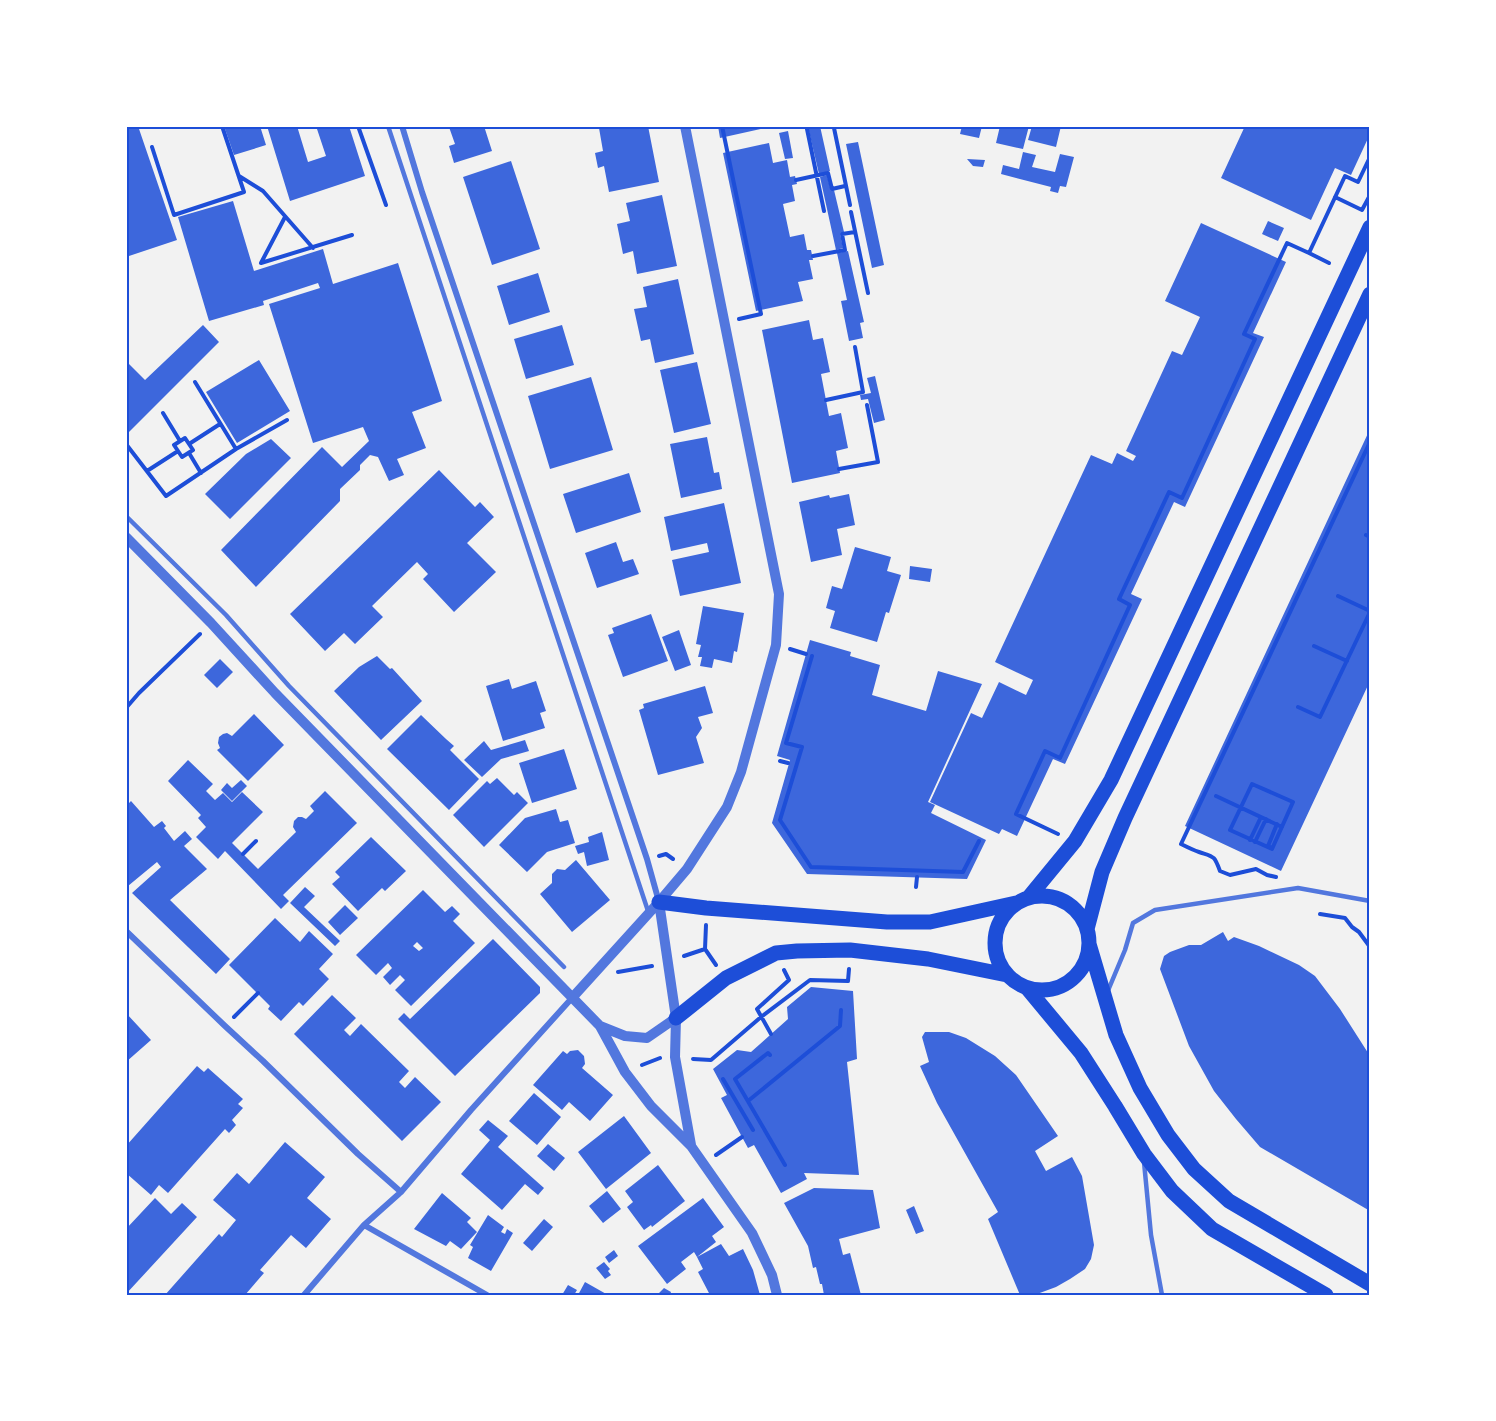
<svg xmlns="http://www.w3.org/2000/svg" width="1496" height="1421" font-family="'Zilla Slab',serif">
	<rect width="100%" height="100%" fill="#f2f2f2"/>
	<!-- building -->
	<path fill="#3d67dc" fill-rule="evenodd" d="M126,126H138L177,240L126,257Z
		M224,126H260L266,145L234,155Z
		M267,126H297L308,162L326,156L316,126H349L365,176L290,201Z
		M453,126H484L492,151L454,163L449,146L455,144L449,127Z
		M611,126H648L659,182L609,192L604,166L598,168L595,153L603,151L599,128Z
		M718,126H770V127L720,138Z
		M813,126H820L830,171L819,174L808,127Z
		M962,126H982L979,138L960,134Z
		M1000,126H1029L1023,149L996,143Z
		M1032,126H1061L1056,147L1028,140Z
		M1245,126H1370V134L1351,175L1335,168L1311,220L1221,178Z
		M788,131L793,158L785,159L779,133Z
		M858,142L884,265L872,268L846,144Z
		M769,143L773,163L787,160L790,177L795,176L797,184L792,185L795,201L783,204L790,237L804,234L807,250H811L813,260H809L813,279L798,282L803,301L756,311L723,153Z
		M1023,152L1036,155L1032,167L1055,172L1060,154L1074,157L1066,187L1060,186L1058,193L1050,191L1051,187L1001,174L1003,165L1019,169Z
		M967,159L985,160L983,167L973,166Z
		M511,161L540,249L492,265L463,177Z
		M827,175L831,191L834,190L844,232L840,233L843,248L836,250L820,177Z
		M662,195L677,266L637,274L633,251L623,254L617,224L630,221L626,203Z
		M233,201L254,271L323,249L333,284L398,263L442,401L412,412L426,448L397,459L404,475L389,481L378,457L370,455L360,465V470L340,489V501L256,587L221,550L322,447L342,467L369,441L363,427L313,443L269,304L320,288L318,283L263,301L264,305L209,321L178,217Z
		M1268,221L1284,228L1278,241L1262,234Z
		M1201,223L1286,262L1253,333L1264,337L1185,507L1174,502L1131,594L1142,599L1065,764L1053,759L1017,836L1002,829L999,834L930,802L971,713L982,718L999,682L1026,695L1033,680L995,662L1091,455L1112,464L1117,453L1133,461L1136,456L1126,451L1172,351L1182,355L1200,317L1165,301Z
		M848,251L864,322L860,323L863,338L849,341L841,301L847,300L837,253Z
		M538,273L550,312L509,325L497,286Z
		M678,279L694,354L655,363L650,339L641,341L634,309L647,307L643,287Z
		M809,320L813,340L823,338L830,372L821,374L829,416L841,413L848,448L836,451L840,473L792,483L762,330Z
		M203,325L219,342L126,435V361L145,380Z
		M562,325L574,365L526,379L514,339Z
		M259,360L290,411L237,443L206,392Z
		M697,362L711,424L674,433L660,370Z
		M875,376L885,420L874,423L868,399L861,400L860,395L871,393L867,378Z
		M591,377L613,450L550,469L528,396Z
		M1370,429V681L1281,871L1185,826Z
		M707,437L714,473L719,472L722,489L681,498L670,444Z
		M271,439L291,458L230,519L205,494L246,454Z
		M439,470L475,507L480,502L494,517L467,543L496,572L454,612L423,579L428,574L417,562L372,606L383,617L355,644L344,633L325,651L290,614Z
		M629,473L641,512L576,533L563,494Z
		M849,494L855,525L837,529L842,555L811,562L799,502L829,495L830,498Z
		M724,503L741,583L680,596L672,560L709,552L707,543L671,551L664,517Z
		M616,542L623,562L633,559L639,574L597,588L585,553Z
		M855,547L891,557L887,571L901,575L889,613L886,612L877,642L830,628L835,611L826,608L832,586L842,589Z
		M910,566L932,569L930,582L909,579Z
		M703,606L744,613L737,652L734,651L732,663L714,659L712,668L700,666L702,657H698L701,645L696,644Z
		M651,614L668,661L623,677L608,635L614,633L612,628Z
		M679,630L691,665L675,671L662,637Z
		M810,640L851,652L850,656L880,665L872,695L926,711L938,671L982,684L928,802L935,805L931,813L986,840L967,879L807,874L772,823L790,760L777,756Z
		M377,656L390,669L392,668L422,701L381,740L334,691L359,667Z
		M220,659L233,672L217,688L204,675Z
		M509,679L512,689L536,681L546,711L540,713L545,728L503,741L486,686Z
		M705,686L713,713L698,717L702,728L696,737L704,763L658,775L639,710L644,708L643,704Z
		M254,714L284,745L248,781L217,750L220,748L218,743L219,737L223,734L227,733L232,736Z
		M421,715L446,739L454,746L450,750L479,779L449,810L387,749Z
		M525,740L529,751L501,759L482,777L464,760L484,741L491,750Z
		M564,749L577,789L532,803L519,763Z
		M188,760L213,784L206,791L215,800L223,793L232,802L242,792L263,812L232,843L258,869L296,832L293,827L294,821L298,817H302L306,819L314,811L310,806L325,791L357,823L283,895L289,901L281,909L225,851L218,859L196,837L206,827L198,818L201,815L168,781Z
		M497,778L514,795L517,792L528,803L484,847L453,815L487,781L490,784Z
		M241,780L247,786L232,801L221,790L227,783L232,788Z
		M131,801L154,827L162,821L166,826L164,828L174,841L185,831L192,839L184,846L207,869L170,900L230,959L216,974L132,893L161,867L157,862L128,886L126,884V806Z
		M556,809L560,822L568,820L575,843L547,852L527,872L499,845L525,818Z
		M602,832L609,860L587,866L584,852L578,854L575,846L589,842L588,837Z
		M371,837L406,871L385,891L382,888L358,911L332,884L340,877L335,872Z
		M576,860L610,900L572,932L540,894L552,883V874L557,869L565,870Z
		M305,887L315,896L304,907L340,941L335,946L290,903Z
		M423,890L445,912L452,906L460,914L453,921L475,943L411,1006L395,990L405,980L400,975L390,985L383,977L392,968L388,963L376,975L356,955ZM417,942L423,948L419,951L413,946Z
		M345,905L358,918L340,935L328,922Z
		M275,918L300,942L309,931L333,954L319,969L329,979L303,1006L299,1002L281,1021L268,1009L270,1006L229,965Z
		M1223,932L1228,941L1234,937L1259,946L1299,965L1315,976L1340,1009L1370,1056V1211L1260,1147L1236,1119L1214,1091L1189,1046L1160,969L1164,956L1170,952L1189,945H1201Z
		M493,939L540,987V993L455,1076L398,1019L404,1013L410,1019Z
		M811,987L853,991L857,1059L847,1062L859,1175L804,1173L807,1179L781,1193L754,1145L748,1148L742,1137L721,1098L727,1095L713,1069L737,1050L751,1052L788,1019L787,1007Z
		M332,995L356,1018L344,1030L350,1036L361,1024L409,1071L399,1082L405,1088L415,1077L441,1102L402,1141L294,1034Z
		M126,1013L151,1040L126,1062Z
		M925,1032H949L966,1038L995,1056L1016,1075L1058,1136L1035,1151L1046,1171L1072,1157L1082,1176L1094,1245L1091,1259L1085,1269L1070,1279L1056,1287L1037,1294L1020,1295L988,1219L998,1212L937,1103L920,1066L929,1062L922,1037Z
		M578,1050L584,1056L585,1064L582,1068L613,1095L590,1121L569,1102L562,1110L533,1085L563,1051L567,1054L570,1051Z
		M197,1066L204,1072L208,1068L243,1099L238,1104L243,1108L232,1120L236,1125L229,1133L225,1129L168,1193L159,1185L151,1195L126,1173V1146Z
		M534,1093L561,1117L537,1145L509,1121Z
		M624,1116L651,1153L606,1189L578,1152Z
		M488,1120L508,1136L498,1147L544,1188L538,1195L525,1184L502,1210L461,1174L490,1140L479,1130Z
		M285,1142L325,1177L307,1198L331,1219L306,1248L291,1235L260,1270L264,1273L245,1295H165L219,1234L222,1237L236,1220L213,1200L237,1173L249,1184Z
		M548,1144L565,1158L554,1171L537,1156Z
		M658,1165L685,1201L652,1227L651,1225L644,1230L627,1207L633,1202L625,1191Z
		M814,1188L873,1190L880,1228L839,1239L843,1255L850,1253L861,1295H824L822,1284H820L816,1267L813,1268L808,1246L784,1203Z
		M607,1191L621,1209L603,1223L589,1206Z
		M442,1193L471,1218L467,1222L477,1232L461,1249L450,1241L446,1246L414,1229Z
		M155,1198L171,1214L182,1203L197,1217L126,1294V1229Z
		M703,1198L724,1227L712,1236L716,1242L697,1257L694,1252L681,1262L686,1269L667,1284L638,1246Z
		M914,1206L924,1231L916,1234L906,1210Z
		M488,1215L504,1227L501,1232L505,1234L507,1229L513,1233L491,1271L468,1258L473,1247L470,1245Z
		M544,1219L553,1227L532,1251L523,1243Z
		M721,1244L729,1256L743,1249L753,1270L760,1295H710L698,1272L703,1269L697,1257Z
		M614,1250L618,1256L609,1263L605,1257Z
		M604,1262L610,1269L608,1271L611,1275L605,1279L596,1268Z
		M585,1282L608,1295H578Z
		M568,1285L577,1290L574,1295H562Z
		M664,1288L671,1292L670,1295H657Z"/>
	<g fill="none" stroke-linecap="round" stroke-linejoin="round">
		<!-- path -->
		<path stroke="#1d4ed8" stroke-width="4" d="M358,126L386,205
			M722,126L761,314L739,319
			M834,128L850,205
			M807,129L824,211
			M152,147L174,215L244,192L222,126
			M239,176L263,191L313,248
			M796,180L828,173L832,189L845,186
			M1335,197L1362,210L1369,197
			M851,212L868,293
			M1309,253L1329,263
			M813,256L845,250L842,234L855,232
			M261,263L352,235
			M261,263L285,217
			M826,400L863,392L855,347
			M163,413L180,441
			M185,438L193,450L182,457L174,445Z
			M126,444L166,496L236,449L195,382
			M189,444L220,424
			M236,449L287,420
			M189,453L201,473
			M839,469L878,462L867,405
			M147,471L178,451
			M1366,535L1370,537
			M1338,596L1370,611
			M1314,646L1347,661
			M790,649L806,654
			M812,656L786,743L802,747L780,820L811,867L963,872L979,841
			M1298,707L1320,717L1370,612
			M126,708L139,693L200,634
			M126,755V757
			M780,761L788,763
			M1252,784L1293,802L1272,849L1230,830Z
			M1216,796L1282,827
			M1058,834L1016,814L1045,751L1060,758L1130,605L1119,599L1169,492L1182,498L1255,339L1244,334L1287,243L1309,253L1345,176L1358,182L1370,157
			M1250,840L1261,817
			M1255,842L1266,819
			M1270,847L1268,846L1277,824
			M243,854L256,841
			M659,856L666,854L673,859
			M1276,877L1267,875L1256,869L1230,875L1220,871C1214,855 1214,857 1199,852C1193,850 1187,847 1181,844L1370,442
			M916,887L917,877
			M1320,914L1345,918L1352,927L1359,932L1370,947
			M706,925L705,949L716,965
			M684,956L705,949
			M618,972L652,966
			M234,1017L258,993
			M771,1034L757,1009L789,980L784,970
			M770,1055L768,1053L735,1079L785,1165
			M693,1059L711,1060L761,1017L810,980L848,981L849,969
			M642,1065L660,1058
			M723,1079L753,1130
			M748,1101L840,1026L841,1010
			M716,1155L742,1137"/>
		<!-- service -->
		<path stroke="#5277de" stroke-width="4.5" d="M388,126L648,911
			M126,516L226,615L289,686L564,967
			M1107,993L1125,950L1133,923L1155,910L1298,888L1370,901
			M1144,1162L1151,1235L1162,1295"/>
		<!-- minor -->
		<path stroke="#5277de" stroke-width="6" d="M402,126L422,192L647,859L659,902
			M126,931L225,1026L263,1061L358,1154L401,1192
			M364,1225L487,1295
			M304,1295L364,1225L401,1192L471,1110L572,998"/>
		<!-- tertiary -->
		<path stroke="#5277de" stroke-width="10" d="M126,537L211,623L275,693L600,1026L625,1036L647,1038L676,1018L659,902L572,998
			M659,902L687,869L727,807L741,772L776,645L779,594L685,126
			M676,1018L675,1057L691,1145
			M600,1026L625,1072L651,1106L691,1146L752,1233L772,1275L777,1295"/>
		<!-- primary -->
		<path stroke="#1d4ed8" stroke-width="15" d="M995 943a47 47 0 1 1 94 0a47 47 0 1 1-94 0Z
			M1029,897L1075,841L1111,780L1370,227
			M659,902L706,908L887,922H930L1016,903
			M1087,929L1102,872L1125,818L1370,294
			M1089,944L1116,1035L1140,1088L1168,1135L1194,1169L1229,1201L1370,1284
			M1027,988L1081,1053L1115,1106L1144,1154L1172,1191L1212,1229L1326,1295
			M676,1018L726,978L776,953L797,951L850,950L928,959L1007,975"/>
	</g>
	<!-- border -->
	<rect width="1496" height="1421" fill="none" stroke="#ffffff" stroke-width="255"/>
	<rect x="128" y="128" width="1240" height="1166" fill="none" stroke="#1d4ed8" stroke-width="2"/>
</svg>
